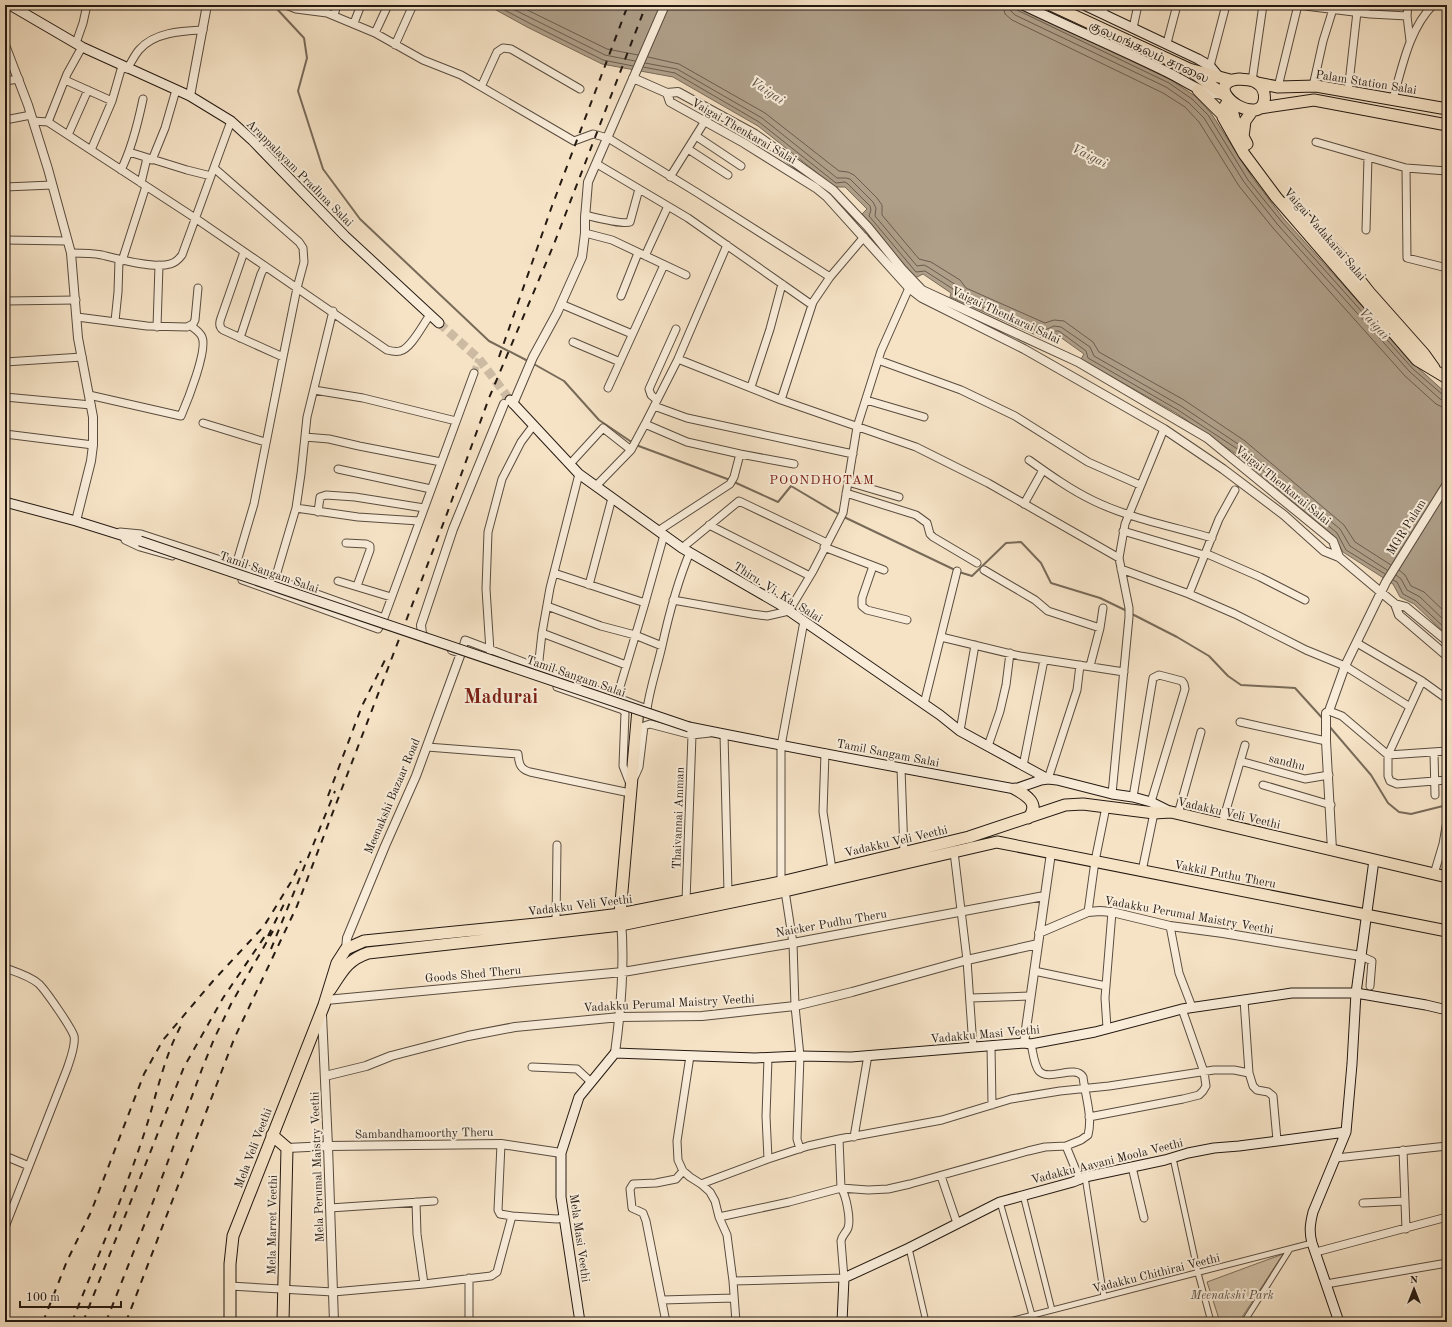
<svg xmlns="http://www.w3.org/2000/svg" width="1452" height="1327" font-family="'Old Standard TT','Noto Serif Tamil',serif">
	<rect width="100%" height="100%" fill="#f6e3c6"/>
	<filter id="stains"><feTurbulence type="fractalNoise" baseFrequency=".005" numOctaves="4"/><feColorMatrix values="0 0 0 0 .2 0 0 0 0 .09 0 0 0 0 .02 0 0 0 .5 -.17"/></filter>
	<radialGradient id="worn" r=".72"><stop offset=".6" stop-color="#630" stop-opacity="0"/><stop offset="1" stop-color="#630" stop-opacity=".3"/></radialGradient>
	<!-- green -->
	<path fill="#d2c1a7" stroke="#7c6e5c" d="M1283,1254L1239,1322H1220L1207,1282Z"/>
	<!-- water -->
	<path fill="#af9f89" stroke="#786a59" d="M487,5H1015L1171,80L1195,96L1211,113L1252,177L1284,219L1416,366L1447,394V635L1414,604L1400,597L1393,584L1343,552L1334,536L1236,454L1176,413L1081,359L1084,354L1056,334L1047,340L950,297L951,293L923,274L915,278L862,214L867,209L845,187H835L758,126L673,77L602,64L527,27Z"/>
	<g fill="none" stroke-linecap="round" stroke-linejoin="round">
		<!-- shore -->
		<path stroke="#6a5c4e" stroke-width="1" d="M495,5L529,23L603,60L633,66
			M505,5L605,55L635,61
			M517,5L607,49L638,55
			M1003,5L1005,14L1012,20L1163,93L1185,107L1199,122L1239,186L1273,228L1405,376L1436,404L1442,407H1447
			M1009,5L1011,11L1015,15L1166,87L1189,103L1204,118L1244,182L1278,225L1410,372L1440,399L1447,401
			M1014,5L1017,10L1169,83L1192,99L1208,115L1248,180L1281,221L1413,369L1443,395L1447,396
			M648,57L679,64L765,113L839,171L848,172L854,175L877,198L882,205V215L919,259L931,262L960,280L966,288L1045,323L1054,320L1064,321L1093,342L1099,352L1184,400L1245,441L1344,525L1355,542L1391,565
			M645,63L677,69L762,118L837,178H846L850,179L873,202L876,208L875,216L917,266L924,265L928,267L956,285L961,292L1045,330L1054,326L1061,327L1090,347L1094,356L1181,406L1241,446L1340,529L1350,546L1387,570
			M643,67L675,73L759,122L836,183L845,182L848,184L870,206L871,210L869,216L916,272L925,271L953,289L956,296L1046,335L1055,331H1059L1086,351L1088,358L1178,410L1239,450L1337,533L1346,550L1385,574
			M1399,570L1405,575L1411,586L1424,592L1447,614
			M1396,575L1401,579L1407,590L1420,597L1447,623
			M1393,580L1397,582L1403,594L1416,601L1447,630"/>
		<!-- stream -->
		<path stroke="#786a59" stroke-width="2" d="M271,5L277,9L304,38L307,58L298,91L323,169L360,219L489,341L528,361
			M532,363L564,381L599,420L633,443
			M636,445L730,480
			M734,482L778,502L791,486L840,515
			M844,517L955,570
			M959,572L972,576L1006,543L1021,542L1041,563L1051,583L1100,598L1127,611
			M1130,613L1177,637L1209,656L1228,676L1241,685L1295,688L1324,720
			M1329,726L1371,775L1388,803L1399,812L1411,814L1447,805"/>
		<!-- minor-tunnel -->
		<path stroke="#ccbba2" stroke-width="7" stroke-dasharray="7 3.5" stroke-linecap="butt" d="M474,373L479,359"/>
		<!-- tertiary-tunnel -->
		<path stroke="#ccbba2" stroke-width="8" stroke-dasharray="8 4" stroke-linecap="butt" d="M504,404L507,396"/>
		<!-- secondary-tunnel -->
		<path stroke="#ccbba2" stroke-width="9" stroke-dasharray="9 4.5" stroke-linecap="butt" d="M439,323L479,359L510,400"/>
		<defs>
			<path id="pedestrian" d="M1173,1158L1198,1273L1211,1322
				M1085,1177L1104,1297
				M1023,1195L1052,1310
				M1000,1202L1032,1315
				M909,1248L926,1322
				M1006,1322L1312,1243
				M1244,1322L1290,1249"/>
			<path id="minor" d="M286,5L296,9L327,13L375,33L423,60L461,75L574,141L593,134L608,138L696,192L830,277
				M1297,5L1370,14L1407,16
				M1408,5L1407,16L1410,41
				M1103,13L1105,5
				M1365,13L1366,5
				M334,15L337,5
				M354,23L361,5
				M1133,28L1138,5
				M375,33L388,5
				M76,43L83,23L87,5
				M1167,43L1177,5
				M395,45L413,5
				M1210,66L1226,5
				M127,69C131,63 134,56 139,50C154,32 182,31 203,30
				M65,80L112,101
				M5,81L19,79
				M1252,81L1263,5
				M1313,86L1323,41L1333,9
				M481,87L497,52L503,48L511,49L580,89
				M1278,87L1298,5
				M1348,92L1357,12
				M1393,99C1402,68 1409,29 1433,5
				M5,120L31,115
				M33,121L48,122L195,218L387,350C391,351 396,352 400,351C411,349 423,324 430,315
				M48,122L67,74L82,47
				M68,135L88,90
				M696,136L741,166
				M1316,142L1406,168L1447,171
				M688,149L728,175
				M91,150L112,101L122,66
				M129,152L187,170L211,176
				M152,160L165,128L176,90
				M597,164L688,218L812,305
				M214,168L299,242L303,248L304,262L297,288L283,357L254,504L236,565
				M1406,168L1407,258L1447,268
				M121,170C132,148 138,123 143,99
				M670,177L705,121
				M141,183L147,158
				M5,187L52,185
				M585,215C594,217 624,225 630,222L639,189
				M1366,230L1368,157
				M585,233L612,240L686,275
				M5,240L67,241
				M244,252L221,318C219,323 219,327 223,330L283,357
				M71,253C81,253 92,253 102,255C118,259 154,269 170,264C175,263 179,259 182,255L231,121
				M645,256L668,206
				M122,261L146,186
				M621,296L638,253
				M5,301L76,300
				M561,304L632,334
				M77,317L147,326L187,327L193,324L195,320L198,288
				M115,321L118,292L119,260
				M157,327L159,265
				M240,338L261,274L265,266
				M573,342L620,362
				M678,359L781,400L916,447L988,483L1119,558
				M878,360L961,390L1015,416L1088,462L1140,485
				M5,362L82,357
				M751,387L770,329L782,284
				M608,388L664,265
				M314,390L363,398L456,421
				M89,395L181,416C187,402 208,350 202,337C200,332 195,329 191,326
				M5,397L91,405
				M657,400L651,395L649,389L676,329
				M781,400L813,302L830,277L864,237
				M866,400L924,417
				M654,406L687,418L853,454
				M203,423L265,442
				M645,424L687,442L740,454L794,464
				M5,434L93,445
				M305,437L329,439L359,446L441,462
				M1029,460C1050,475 1071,490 1094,501C1129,518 1174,527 1212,538
				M570,464L603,428L631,450
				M338,469L431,489
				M848,482L899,497
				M596,486L631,450L645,424L678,359L727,245
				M846,493L916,515L927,523L930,534L933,537L977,563
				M1024,504L1043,470
				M296,508L358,517L419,521
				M318,512L320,497L326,495L355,497L424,508
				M709,525L810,576
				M658,531L730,484L734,477L740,454
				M1123,531L1204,555
				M120,532L141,534L236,565L384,618
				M125,540L140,547L172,556
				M346,543L366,544L370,546V550L357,586
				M824,547L884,570
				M682,548L739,501L827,543
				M1205,553L1260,577L1305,600
				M873,566L862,598V606L867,610L907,620
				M1121,569L1189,594L1235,614L1306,650L1345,666L1410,707
				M984,570L1035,600L1048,611L1100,628
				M554,573L645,603
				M275,579L296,508L301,474L307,417L333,311
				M242,580L378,629L384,618L474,373
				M338,581L391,597
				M589,585L612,498
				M1189,594L1219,519L1235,490
				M673,600L752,614L767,616L789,611L813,571L843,513L857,427L881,351L909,288
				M547,606L601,626L635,635L662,646
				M542,633L626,665
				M941,637L1020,656L1124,672
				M1357,643L1422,681L1447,699
				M490,651L486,589L488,532L502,479L521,442L533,426
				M463,653H461L465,640L647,709C650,688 657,668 662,646C669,614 677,583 690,552
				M1090,666L1100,628L1103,608
				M538,669L542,633L550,588L579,474
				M1422,681L1388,755V776L1390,781L1397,784L1447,780
				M557,687L623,710L625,713L623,766L630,784
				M617,697L645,603L664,535
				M924,704L957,571
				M1329,711L1342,716L1388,755L1447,751
				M1240,722L1326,741
				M960,731L975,645
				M724,734L728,892
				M988,746L1000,711L1006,685L1010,653
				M427,747L518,754C519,764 520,769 530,772L630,793
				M1434,752L1435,795
				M825,753L823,812L832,869
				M1240,761L1305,779L1329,775
				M1023,766L1044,660
				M901,768L904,853
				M635,776L639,767L644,726L650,724L692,735L710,733
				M1048,779L1077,690L1080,665
				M1263,785L1331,805
				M1112,794L1129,617V608L1119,558L1125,524L1164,429
				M1133,797L1153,678L1159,675L1182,681L1184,684L1185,689L1151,802
				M1178,814L1201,732
				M1222,824L1245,745
				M954,852L967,960L973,1047
				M1142,871L1154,813
				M1434,874L1443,844L1447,821
				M781,882V746L804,621
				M785,891L793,943L795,1006L800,1056L797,1139L800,1149
				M686,901L692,735
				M1088,912L1095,861L1106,807
				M556,922L557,845
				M1170,926L1179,973L1192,1007
				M1361,956L1372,961L1370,986
				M5,968C16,972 30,976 39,984C46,991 71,1027 74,1036C76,1045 70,1060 67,1069L5,1227
				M1034,971L1106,986
				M970,998L1030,996
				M1244,1000L1249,1073L1253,1086L1257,1090L1268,1092L1273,1096L1277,1140
				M1107,1028L1105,998L1112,912
				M991,1046L992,1105
				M690,1056L677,1141L678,1160L683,1171L690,1177L701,1184L710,1192L715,1201L719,1217L727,1235L733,1281L844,1278L841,1241C842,1235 846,1233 848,1228C851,1219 846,1195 841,1188L839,1139
				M532,1067L577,1069L591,1082
				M1089,1117L1183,1099L1199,1095L1203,1091L1206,1086L1204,1072L1182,1009
				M854,1137L868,1055
				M501,1144L498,1210L500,1214L512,1216
				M1066,1146L1080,1180
				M1403,1150L1406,1229
				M5,1156L29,1166
				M1336,1158L1447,1146
				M768,1159L766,1116L768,1058
				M1132,1167L1144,1218
				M941,1176L957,1223
				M701,1184L768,1159L808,1146L839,1139L942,1120L1011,1099L1060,1091L1109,1086L1214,1070H1234L1249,1073
				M416,1202L417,1234L424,1284
				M1363,1203L1405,1201
				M330,1208L434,1201
				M719,1217L789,1202L841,1188L868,1190L888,1189L910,1184L1028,1151L1045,1147L1066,1146L1081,1140L1088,1135C1093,1117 1085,1095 1083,1077C1075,1064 1049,1082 1039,1071C1034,1065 1033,1052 1031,1044
				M1316,1252L1447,1217
				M469,1278V1322
				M733,1281L736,1322
				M1326,1284L1447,1263
				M230,1286L333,1292L424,1284L491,1276L497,1272L512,1216L557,1219L564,1218
				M662,1300L734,1298
				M666,1322L646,1221L643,1213L632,1208L630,1189L633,1184L656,1183L676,1179L683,1171"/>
			<path id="tertiary" d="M5,45L28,105L48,169L71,253L78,338L93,417V445L91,461L76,521
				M633,78L667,93L678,92L755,134L833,190L868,227L902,269L922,290L1078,362L1207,438L1333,541L1339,557
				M667,93L670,102L744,143L816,188L827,197L909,288L922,298L1024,349L1164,429L1223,469L1284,515L1324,551L1339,557L1395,604L1406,607L1447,641
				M190,96L207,5
				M513,404L533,357L557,313L582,257L585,233V218L588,182L665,5
				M1395,604L1399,615L1447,656
				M427,639L422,634L421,625L453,529L504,404
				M1332,850L1326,741V713L1329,711L1345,666L1386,582L1447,484
				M1039,933L1088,912L1100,911L1112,912L1170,926L1223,933L1361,956
				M346,949L347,938L385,846L416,776L461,653L452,650
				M326,1000L623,972L793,943L1044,896
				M322,1015L328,1146L334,1322
				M1024,1043L1051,853
				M615,1053C621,1009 625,965 621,921
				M325,1076L366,1066L391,1056L468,1036L515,1027L620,1017L702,1016L795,1006L852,992L967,960L1038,944
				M287,1148L328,1146L501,1144L561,1153"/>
			<path id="secondary" d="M10,5L82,47L190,96L231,121L253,141L345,236L439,323
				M1023,5C1071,28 1120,49 1167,72C1186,81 1201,95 1223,94
				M1084,5L1198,59L1210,66L1219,77
				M510,400L579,474L682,548L779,604L940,715L960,731L1048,779
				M5,502L76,521L140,541
				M689,727C797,749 906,769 1015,789L1041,780L1048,779L1057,780L1112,794L1133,797L1151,802L1171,812
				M580,1322L561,1197V1153L579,1097L615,1053L755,1058L800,1056L851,1057L1024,1043L1031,1044L1095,1032L1182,1009L1292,993H1356L1426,1005L1447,1010
				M842,1322L844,1278L909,1248L1000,1202L1073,1182L1085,1177L1165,1160L1188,1153L1214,1148L1239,1146L1346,1132
				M1339,1322L1312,1243C1309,1232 1310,1224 1313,1212L1346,1132L1352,1064L1356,993L1374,860"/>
			<path id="primary" d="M1051,5L1189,69L1230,80
				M1194,73L1227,97
				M1239,79C1245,80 1252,79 1257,83C1268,89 1267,111 1253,110C1232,110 1208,82 1239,79Z
				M1257,83L1278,87L1316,86L1447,109
				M1198,90L1223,115
				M1229,100L1222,111L1223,117L1244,154L1276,197L1417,360L1447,378
				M1232,103C1231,119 1240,130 1247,144
				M1260,108L1314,100L1447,125
				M1243,137L1245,121L1253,110
				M1289,201L1343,259L1369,292L1424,354L1434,368
				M1015,789C1026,795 1041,804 1028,818
				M620,914L638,709
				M346,949L364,941L556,922L620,914L781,882L969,837L1065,805L1083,804L1154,813L1171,812L1447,877
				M330,990C342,972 347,960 368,953L621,925L785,891L997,842L1447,931
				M272,1135L287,1148L283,1322
				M230,1322V1264L233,1236L324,1005L337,963L346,949"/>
		</defs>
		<!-- pedestrian casing -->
		<use href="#pedestrian" stroke="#594c3f" stroke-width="7"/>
		<!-- minor casing -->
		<use href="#minor" stroke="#594c3f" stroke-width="9"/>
		<!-- tertiary casing -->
		<use href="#tertiary" stroke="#594c3f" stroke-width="10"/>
		<!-- secondary casing -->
		<use href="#secondary" stroke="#251a12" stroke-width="11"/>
		<!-- primary casing -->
		<use href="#primary" stroke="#251a12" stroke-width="13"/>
		<!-- pedestrian -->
		<use href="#pedestrian" stroke="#f9edda" stroke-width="5"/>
		<!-- minor -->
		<use href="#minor" stroke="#f9edda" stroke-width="7"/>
		<!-- tertiary -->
		<use href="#tertiary" stroke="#f9edda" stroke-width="8"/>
		<!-- secondary -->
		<use href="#secondary" stroke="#f9edda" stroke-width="9"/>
		<!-- primary -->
		<use href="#primary" stroke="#f6e3c6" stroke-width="11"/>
		<!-- rail -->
		<path stroke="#251a12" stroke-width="2" stroke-dasharray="7 7" stroke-linecap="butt" d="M499,357L552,206L628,5
			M328,796L362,706L386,658
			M268,936L284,904
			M271,949L335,791
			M43,1322L67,1261L91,1212L144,1074L163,1040L213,981L264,926L291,882L301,861
			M72,1322C96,1261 122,1200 143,1137C156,1099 163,1057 183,1022
			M83,1322L184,1067L223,998L265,936
			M106,1322L150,1210L202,1069L214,1039L231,1004L273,931
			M126,1322L234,1039L297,906L445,519L489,398L554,244L646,5"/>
		<defs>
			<path id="secondary-bridge" d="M140,541L689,727"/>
		</defs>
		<!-- secondary-bridge casing -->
		<use href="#secondary-bridge" stroke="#251a12" stroke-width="11" stroke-linecap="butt"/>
		<!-- secondary-bridge -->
		<use href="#secondary-bridge" stroke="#f9edda" stroke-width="9"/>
	</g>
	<g text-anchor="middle" stroke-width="4" stroke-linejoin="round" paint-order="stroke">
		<!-- street labels -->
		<g font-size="12" fill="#251a12" stroke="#f9edda">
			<text transform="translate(1149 52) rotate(25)" y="4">குலமங்கலம் சாலை</text>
			<text transform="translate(1366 82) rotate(9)" y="4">Palam Station Salai</text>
			<text transform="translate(744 131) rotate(30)" y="4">Vaigai Thenkarai Salai</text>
			<text transform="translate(300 173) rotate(45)" y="4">Arappalayam Pradhna Salai</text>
			<text transform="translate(1325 234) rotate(49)" y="4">Vaigai Vadakarai Salai</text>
			<text transform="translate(1006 315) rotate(25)" y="4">Vaigai Thenkarai Salai</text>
			<text transform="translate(1283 485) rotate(39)" y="4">Vaigai Thenkarai Salai</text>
			<text transform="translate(1406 527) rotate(-58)" y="4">MGR Palam</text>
			<text transform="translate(269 572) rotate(19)" y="4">Tamil Sangam Salai</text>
			<text transform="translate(778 592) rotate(32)" y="4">Thiru. Vi. Ka. Salai</text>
			<text transform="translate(576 676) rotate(19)" y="4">Tamil Sangam Salai</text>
			<text transform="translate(888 753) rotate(11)" y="4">Tamil Sangam Salai</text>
			<text transform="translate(1287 762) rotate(14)" y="4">sandhu</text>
			<text transform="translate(392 796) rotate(-67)" y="4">Meenakshi Bazaar Road</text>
			<text transform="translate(1229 813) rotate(13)" y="4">Vadakku Veli Veethi</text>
			<text transform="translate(678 818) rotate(-88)" y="4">Thaivannai Amman</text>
			<text transform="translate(896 841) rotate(-13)" y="4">Vadakku Veli Veethi</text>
			<text transform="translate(1225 874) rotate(11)" y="4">Vakkil Puthu Theru</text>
			<text transform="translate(580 905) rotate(-7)" y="4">Vadakku Veli Veethi</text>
			<text transform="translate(1189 915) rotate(10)" y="4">Vadakku Perumal Maistry Veethi</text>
			<text transform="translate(831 923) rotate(-10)" y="4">Naicker Pudhu Theru</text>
			<text transform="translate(473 974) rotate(-5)" y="4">Goods Shed Theru</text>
			<text transform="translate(669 1003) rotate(-3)" y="4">Vadakku Perumal Maistry Veethi</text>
			<text transform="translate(985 1034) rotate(-5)" y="4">Vadakku Masi Veethi</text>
			<text transform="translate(424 1133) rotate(-1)" y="4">Sambandhamoorthy Theru</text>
			<text transform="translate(253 1148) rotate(-69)" y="4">Mela Veli Veethi</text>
			<text transform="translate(1107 1161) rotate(-14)" y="4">Vadakku Aavani Moola Veethi</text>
			<text transform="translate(317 1167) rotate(-92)" y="4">Mela Perumal Maistry Veethi</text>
			<text transform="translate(272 1225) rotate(-89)" y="4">Mela Marret Veethi</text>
			<text transform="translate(580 1238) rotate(82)" y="4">Mela Masi Veethi</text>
			<text transform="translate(1156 1273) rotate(-14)" y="4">Vadakku Chithirai Veethi</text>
		</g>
		<!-- park labels -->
		<g font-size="12" font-style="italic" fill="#594c3f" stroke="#f9edda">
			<text x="1232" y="1299">Meenakshi Park</text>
		</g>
		<!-- water labels -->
		<g font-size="13" font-style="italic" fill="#5c4f42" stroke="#f9edda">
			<text transform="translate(768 90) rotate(34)" y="5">Vaigai</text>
			<text transform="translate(1090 155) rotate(26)" y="5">Vaigai</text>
			<text transform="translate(1375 323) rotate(47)" y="5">Vaigai</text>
		</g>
		<!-- neighbourhood labels -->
		<g font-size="13" letter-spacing="1" fill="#7a1f14" stroke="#f9edda">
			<text x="822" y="484">POONDHOTAM</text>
		</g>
		<!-- town labels -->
		<g font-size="20" font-weight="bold" fill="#7a1f14" stroke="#f9edda">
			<text x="501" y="703">Madurai</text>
		</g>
	</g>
	<!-- margin -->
	<rect width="1452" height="1327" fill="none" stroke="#f6e3c6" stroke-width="20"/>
	<rect x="6" y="6" width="1440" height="1315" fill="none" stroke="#251a12" stroke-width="2"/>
	<rect x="10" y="10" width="1432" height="1307" fill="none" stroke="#251a12"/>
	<!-- north arrow -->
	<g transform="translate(1414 1289)" stroke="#f9edda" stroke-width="3" paint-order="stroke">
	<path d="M0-3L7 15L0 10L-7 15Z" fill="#251a12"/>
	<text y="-6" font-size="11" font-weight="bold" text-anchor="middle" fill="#251a12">N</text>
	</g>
	<!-- scale -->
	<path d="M20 1301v6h101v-6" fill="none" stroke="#251a12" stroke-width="2"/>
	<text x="26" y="1301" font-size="12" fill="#251a12" stroke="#f9edda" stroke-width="3" paint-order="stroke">100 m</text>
	<rect width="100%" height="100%" filter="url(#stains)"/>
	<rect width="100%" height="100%" fill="url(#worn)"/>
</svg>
